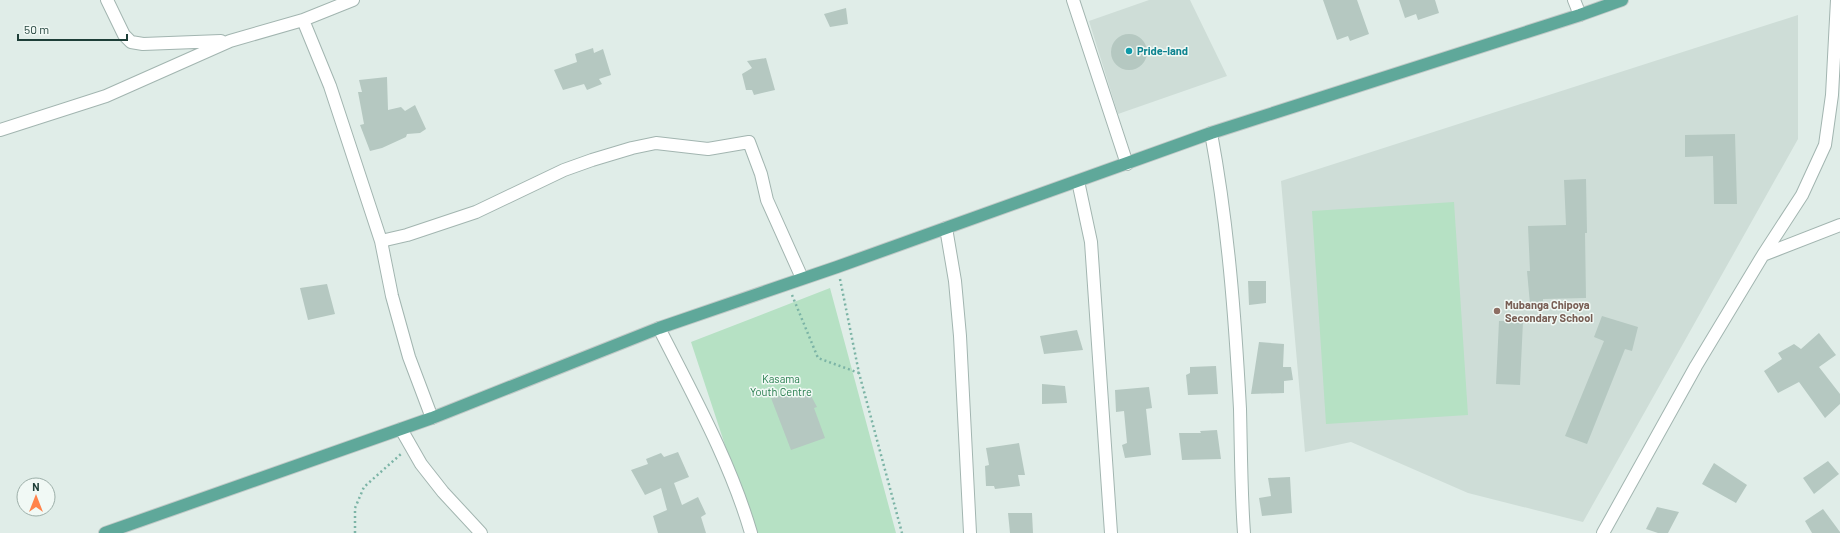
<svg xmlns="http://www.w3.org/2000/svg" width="1840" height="533" font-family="Barlow,sans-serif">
	<rect width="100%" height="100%" fill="#e0ede8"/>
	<!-- built -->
	<path fill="#ceddd7" d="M1149,0H1190L1227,76L1118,114L1089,21Z
		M1798,15V139L1583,522L1468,493L1351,442L1305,452L1281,181Z"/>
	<!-- green -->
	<path fill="#b6e1c4" d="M1454,202L1468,415L1326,424L1312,211Z
		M830,288L896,533H754L691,342Z"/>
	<!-- building -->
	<path fill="#b5c8c1" d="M1323,0H1357L1369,34L1350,41L1348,36L1337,40Z
		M1399,0H1435L1439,13L1418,20L1416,14L1405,18Z
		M846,8L848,24L830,27L824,14Z
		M1111 52a18 18 0 1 1 36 0a18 18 0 1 1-36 0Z
		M593,48L594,53L603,49L611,75L599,79L602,84L587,90L584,84L563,90L554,70L577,62L575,54Z
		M766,58L775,90L754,95L752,90H746L742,74L752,68L747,61Z
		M387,77L388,110L401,107L405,111L415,105L426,129L420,133L407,134L406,137L382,148L370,151L360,125L364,124L358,92H362L359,80Z
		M1735,134L1737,204H1714L1713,156L1685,157V135Z
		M1586,179L1587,233H1585L1586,298L1543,299V304H1530L1527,271H1530L1528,226L1566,225L1564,180Z
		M1248,281H1266V303L1249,305Z
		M327,284L335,314L308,320L300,288Z
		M1602,316L1638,327L1632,351L1625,349L1587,444L1565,436L1604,341L1594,337Z
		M1499,321H1523L1520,385L1496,384Z
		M1077,330L1083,350L1044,354L1040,336Z
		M1819,333L1836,355L1819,367L1840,394V404L1825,418L1799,382L1778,393L1764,371L1782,359L1778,353L1794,344L1801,349Z
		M1259,342L1284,344L1283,367H1291L1293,380L1284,381V393L1251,394Z
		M1216,366L1218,394L1188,395L1186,375L1190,373V367Z
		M1042,384L1065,386L1067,403L1042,404Z
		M1149,387L1152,408L1146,409L1151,455L1125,458L1122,445L1127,443L1124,411L1116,412L1115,390Z
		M808,390L817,407L814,408L825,438L791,450L771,398Z
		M1217,430L1221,459L1182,460L1179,433H1201L1200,431Z
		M1019,443L1025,475H1018L1020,486L995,489L994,486H986L985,466L989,465L986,448Z
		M678,452L689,477L674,483L682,505L698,497L706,514L701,517L706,533H658L653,516L667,510L661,488L645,495L631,470L648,464L646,459L661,453L664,457Z
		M1828,461L1839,474L1814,494L1803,478Z
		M1714,463L1747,485L1736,503L1702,484Z
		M1290,477L1292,513L1262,516L1259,498L1271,496L1268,478Z
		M1657,507L1679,512L1668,533H1658L1646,529Z
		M1823,509L1840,532V533H1812L1805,521Z
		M1008,513H1032L1033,533H1010Z"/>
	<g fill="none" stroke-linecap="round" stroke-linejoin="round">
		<defs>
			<path id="minor" d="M107,0L124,35L131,42L143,44L221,41
				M353,0L303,20L330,86L381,241L392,296L409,357L432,418
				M1073,0L1127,164
				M1574,0L1580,15
				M0,130L106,96L230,41L303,20
				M1211,133C1228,224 1235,316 1240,409C1241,450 1241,492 1244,533
				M1078,181L1091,242L1111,533
				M946,228L955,281L960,336L970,533
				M381,241L407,235L476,212L564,170L592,160L632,148L656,143L708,149L749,142L761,174L767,200L802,278
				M1763,255L1840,225
				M659,328C693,395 730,461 751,533
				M401,429L421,464L443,492L481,533
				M1603,533L1696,366L1763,255L1802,195L1825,145L1832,95L1837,0"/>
			<path id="major" d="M105,533L432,418L659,328L837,267L1211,133L1580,15L1622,0"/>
		</defs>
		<!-- minor casing -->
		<use href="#minor" stroke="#a2b5b0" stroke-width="14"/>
		<!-- major casing -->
		<use href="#major" stroke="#c0c9c7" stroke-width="14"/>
		<!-- path -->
		<path stroke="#7cb4a6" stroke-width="2.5" stroke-dasharray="2 3" stroke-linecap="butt" d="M840,279L859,373L902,533
			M792,295L818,358L859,373
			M355,533V508L364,487L401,454"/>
		<!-- minor -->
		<use href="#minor" stroke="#fff" stroke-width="12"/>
		<!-- major -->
		<use href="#major" stroke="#5fa89a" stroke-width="12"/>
	</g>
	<!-- markers -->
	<circle fill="#0f9aa8" stroke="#f1f9f5" stroke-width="1.5" cx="1129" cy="51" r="4"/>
	<circle fill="#8d6e63" stroke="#f1f9f5" stroke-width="1.5" cx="1497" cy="311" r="4"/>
	<g text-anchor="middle" stroke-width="3" stroke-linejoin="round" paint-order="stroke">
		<!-- culture labels -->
		<g font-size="11" font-weight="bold" fill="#0d838f" stroke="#f1f9f5" text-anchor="start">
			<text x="1137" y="55">Pride-land</text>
		</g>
		<!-- education labels -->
		<g font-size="11" font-weight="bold" fill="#785e54" stroke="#f1f9f5" text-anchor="start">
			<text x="1505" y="309">Mubanga Chipoya<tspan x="1505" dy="13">Secondary School</tspan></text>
		</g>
		<!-- park labels -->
		<g font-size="11" fill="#247b4b" stroke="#f1f9f5">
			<text x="781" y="383">Kasama<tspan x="781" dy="13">Youth Centre</tspan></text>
		</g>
	</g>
	<!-- north arrow -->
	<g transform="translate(36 497)"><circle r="19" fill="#f1f9f5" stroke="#9dafa9"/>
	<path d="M0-3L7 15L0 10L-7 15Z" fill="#ff834b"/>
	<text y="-6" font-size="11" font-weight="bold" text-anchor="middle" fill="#1e3f38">N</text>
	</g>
	<!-- scale -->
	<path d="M18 34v6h109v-6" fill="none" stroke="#1e3f38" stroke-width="2"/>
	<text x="24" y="34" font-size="12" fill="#1e3f38" stroke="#f1f9f5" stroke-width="3" paint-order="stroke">50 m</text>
</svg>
